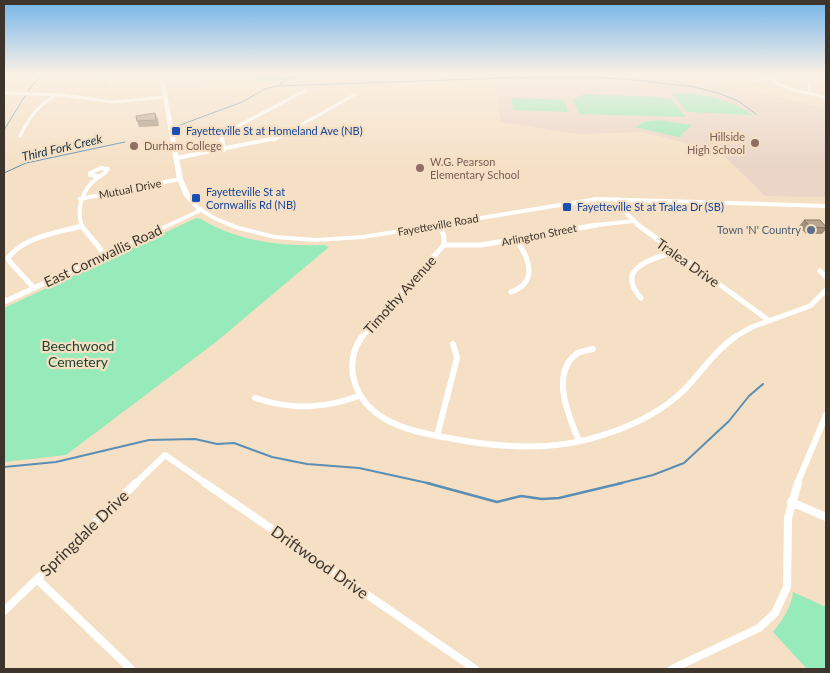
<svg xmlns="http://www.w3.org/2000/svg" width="830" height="673" font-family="Lato,sans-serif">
	<rect width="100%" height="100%" fill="#f5e0c5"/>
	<!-- education -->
	<path fill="#ead5c7" d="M166,73H253L258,82L169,88Z
		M492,74L597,75L694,82L776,96L826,109V197L765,196L719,151L642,132L578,134L501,122Z"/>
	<!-- green -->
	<path fill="#97eab9" d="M253,73H308L309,74L285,77L286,79L283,80L258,82Z
		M672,93C701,92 729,99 753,115L687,112Z
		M584,94L660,97L672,100L686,117L580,114L572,100Z
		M511,98L564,100L568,112L513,110Z
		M658,120L692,125L679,137L635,127L644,122Z
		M196,218L201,219C236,241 283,247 324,245L329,247L216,342L66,455L4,462V308Z
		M793,592L826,607V669H807L773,632C782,621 792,606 793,592Z"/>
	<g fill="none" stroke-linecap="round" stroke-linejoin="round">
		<!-- stream-far2 -->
		<path stroke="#5a8eb4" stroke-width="1" d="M280,84L290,78L307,73
			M276,86L505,78L569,77L627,79L694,87L718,93L738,101L756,114
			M28,91L43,73
			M175,127L242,102L265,89L276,86
			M4,130L25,96
			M4,173L26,163L125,142"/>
		<!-- stream-far1 -->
		<path stroke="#5a8eb4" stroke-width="2" d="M4,467L56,462L149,440L195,439L217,444L234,443L272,457L307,464L359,468L432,484
			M617,484L653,475L684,463L729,421L749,396L763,384"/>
		<!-- stream -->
		<path stroke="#5a8eb4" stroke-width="2.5" d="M427,483L497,502L521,496L542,499L559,498L622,483"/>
		<!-- street-far4 -->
		<path stroke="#fff" stroke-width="3" d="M4,73L9,74
			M110,73V83
			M765,73C778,90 806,92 826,97
			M808,73L810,93
			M751,81L769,79
			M4,93L61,95L114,102L165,97
			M20,136C29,118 37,106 55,96
			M221,140L226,132L305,91
			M274,140L354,95"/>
		<!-- street-far3 -->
		<path stroke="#fff" stroke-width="4" d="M222,138L224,150
			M177,158L276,138
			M80,199L180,179
			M617,199L628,215L640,226
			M82,226C76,209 82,190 96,179C101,175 105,174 108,169L101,168L90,173V175L97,176
			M588,226L633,221"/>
		<!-- street-far2 -->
		<path stroke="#fff" stroke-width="5" d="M81,225C87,235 101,246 104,256
			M638,225L767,319
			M444,245H481L597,225
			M820,271L826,277
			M34,288L10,262L8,258C25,236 57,233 82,226
			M511,292C539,282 529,258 516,239
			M641,298C615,269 649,260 673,252
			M361,338L444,245V236L439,225
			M733,338L752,327L810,306L826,290"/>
		<!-- street-far1 -->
		<path stroke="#fff" stroke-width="6" d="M362,337C353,348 350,366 354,380C365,422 412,432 449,438C499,448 553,452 603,435C632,426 663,411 685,389C702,371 715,351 735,337
			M255,398C291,410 323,409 359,396
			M437,436L457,358L453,344
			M579,441C569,417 549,372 578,353C582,351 589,350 593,349
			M135,484L165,455L207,484
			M797,484L826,415"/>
		<!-- street -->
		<path stroke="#fff" stroke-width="8" d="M205,483L475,669
			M791,502L826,517
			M37,579L131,669
			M4,611L136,483
			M672,669L759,628L775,613L787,587L788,518L798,483"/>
		<!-- secondary -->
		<path fill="#fff" fill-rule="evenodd" d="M159,73H163L183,179L190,195L199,206L216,217L239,226L275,235L316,238L363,235L597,197L826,204V208L597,201L363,239L316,242L275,239L235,229L212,219L201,212L4,305V299L197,210L184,196L177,179Z"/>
	</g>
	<!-- wall -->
	<path fill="#a2907a" d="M155,113L158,119L159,126L139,127L137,121Z
		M804,220L826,227V229L822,234H806L799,226Z"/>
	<!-- building -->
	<path fill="#bca78e" stroke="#847563" d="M155,113L156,120L137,121L136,116Z
		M804,220H820L826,227V228L811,227Z"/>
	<!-- sky -->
	<linearGradient id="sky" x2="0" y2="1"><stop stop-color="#74b4eb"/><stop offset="0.44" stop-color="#faf1e5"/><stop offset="1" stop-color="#faf1e5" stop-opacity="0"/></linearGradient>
	<rect width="830" height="167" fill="url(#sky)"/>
	<!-- markers -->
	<g fill="#1a4fb4" stroke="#f5e0c5" stroke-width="2">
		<rect x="171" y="126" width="10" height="10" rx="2.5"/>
		<rect x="191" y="193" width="10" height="10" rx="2.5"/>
		<rect x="562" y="202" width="10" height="10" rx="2.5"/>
	</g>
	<g fill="#8d6e63" stroke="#f5e0c5" stroke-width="2">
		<circle cx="755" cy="143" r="5"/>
		<circle cx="134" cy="146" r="5"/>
		<circle cx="420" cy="168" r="5"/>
	</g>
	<circle fill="#5c6f8a" stroke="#f5e0c5" stroke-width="2" cx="811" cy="230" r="5"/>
	<g text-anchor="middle" stroke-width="4.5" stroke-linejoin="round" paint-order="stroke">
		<!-- far-transit labels -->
		<g font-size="11" fill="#164399" stroke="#f5e0c5" text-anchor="start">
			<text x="186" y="135">Fayetteville St at Homeland Ave (NB)</text>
			<text x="206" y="196">Fayetteville St at<tspan x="206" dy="13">Cornwallis Rd (NB)</tspan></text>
			<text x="577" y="211">Fayetteville St at Tralea Dr (SB)</text>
		</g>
		<!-- far-education labels -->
		<g font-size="11" fill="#785e54" stroke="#f5e0c5" text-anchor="start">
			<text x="745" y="141" text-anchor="end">Hillside<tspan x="745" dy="13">High School</tspan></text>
			<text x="144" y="150">Durham College</text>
			<text x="430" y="166">W.G. Pearson<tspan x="430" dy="13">Elementary School</tspan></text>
		</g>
		<!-- far-street labels -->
		<g font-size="11" fill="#3d352b" stroke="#f5e0c5">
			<text transform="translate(130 189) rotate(-11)" y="4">Mutual Drive</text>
			<text transform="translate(438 225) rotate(-10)" y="4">Fayetteville Road</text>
			<text transform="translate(539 235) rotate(-11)" y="4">Arlington Street</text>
		</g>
		<!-- far-service labels -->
		<g font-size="11" fill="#4e5e75" stroke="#f5e0c5" text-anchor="end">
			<text x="801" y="234">Town 'N' Country</text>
		</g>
		<!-- far-water labels -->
		<g font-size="12" font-style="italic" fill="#0e3048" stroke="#f5e0c5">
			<text transform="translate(62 148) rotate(-13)" y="4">Third Fork Creek</text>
		</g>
		<!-- street labels -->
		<g font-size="14" fill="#3d352b" stroke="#f5e0c5">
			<text transform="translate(103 256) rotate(-25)" y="5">East Cornwallis Road</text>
			<text transform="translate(688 263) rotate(35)" y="5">Tralea Drive</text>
			<text transform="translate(400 295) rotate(-48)" y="5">Timothy Avenue</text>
		</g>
		<!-- park labels -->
		<g font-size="14" fill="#1d442f" stroke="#f5e0c5">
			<text x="78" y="351">Beechwood<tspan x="78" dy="16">Cemetery</tspan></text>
		</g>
		<!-- near-street labels -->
		<g font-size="16" fill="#3d352b" stroke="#f5e0c5">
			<text transform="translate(84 533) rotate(-44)" y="6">Springdale Drive</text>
			<text transform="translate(320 562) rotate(35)" y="6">Driftwood Drive</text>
		</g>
	</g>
	<!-- border -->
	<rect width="830" height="673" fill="none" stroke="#3d352b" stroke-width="10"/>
</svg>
